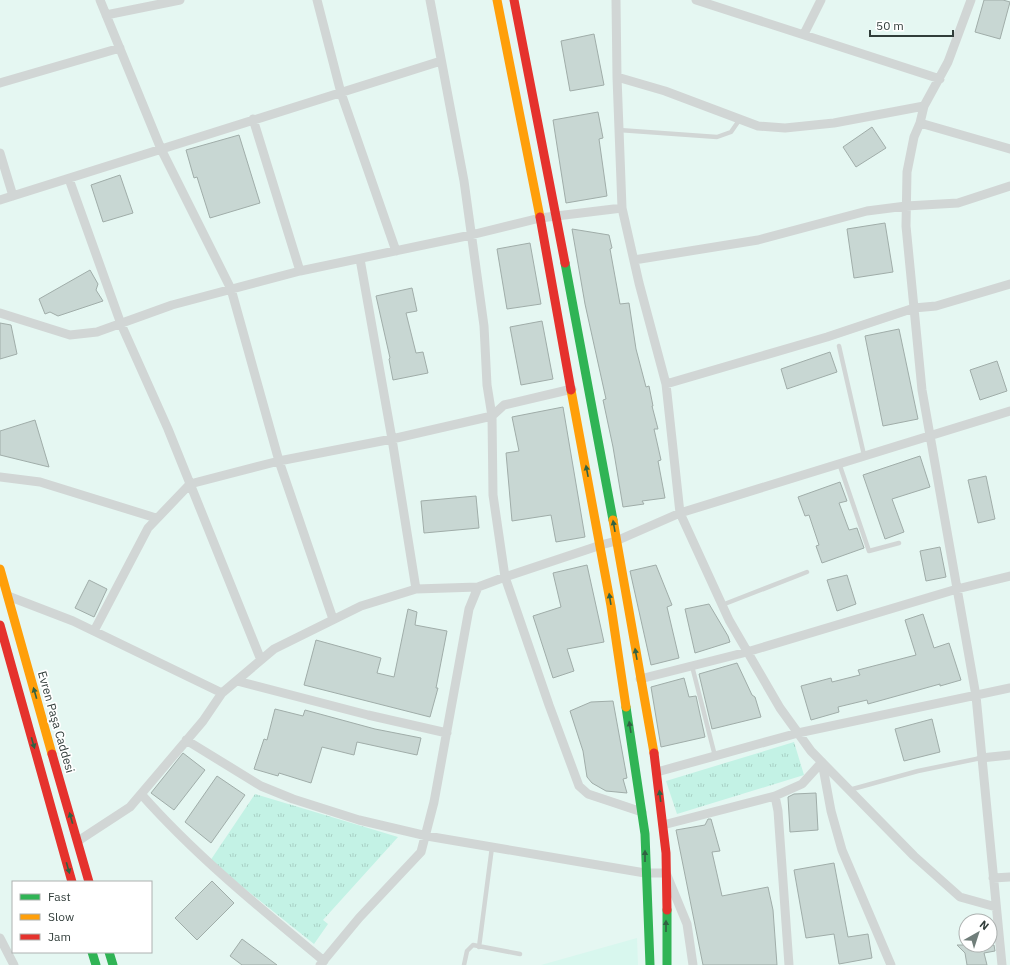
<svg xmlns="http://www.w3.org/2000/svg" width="1010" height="965" font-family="'IBM Plex Sans',sans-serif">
	<defs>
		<pattern id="grass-tufts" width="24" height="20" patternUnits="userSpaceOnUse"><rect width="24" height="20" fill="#c3f2e5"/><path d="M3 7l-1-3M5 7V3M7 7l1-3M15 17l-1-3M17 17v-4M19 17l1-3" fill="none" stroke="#a8d0c5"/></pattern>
	</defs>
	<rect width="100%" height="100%" fill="#e5f7f2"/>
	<!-- built -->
	<path fill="#d8f7ee" d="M637,938L638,965H541Z"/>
	<!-- grass -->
	<path fill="url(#grass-tufts)" d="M794,742L804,775L677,814L666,781Z
		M255,794L398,837L323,920L328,924L314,944L210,861Z"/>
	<!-- building -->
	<path fill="#c8d7d3" stroke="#a0ada9" d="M984,0H1003L1010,2L1000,39L975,32Z
		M594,34L604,85L570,91L561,41Z
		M598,112L603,138L599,139L607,196L566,203L553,120Z
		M872,127L886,148L856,167L843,147Z
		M239,135L260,203L210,218L197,177L194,178L186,150Z
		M120,175L133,213L103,222L91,185Z
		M885,223L893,272L854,278L847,229Z
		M572,229L609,235L612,248L610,249L620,304L629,303L636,349L646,387L649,386L653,406H652L658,429H654L661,460L658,461L665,498L642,501L644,504L623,507L613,447L603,400L606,399L585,304Z
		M530,243L541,304L507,309L497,249Z
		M90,270L98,284L96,290L103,301L58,316L50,312L45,314L39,299Z
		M412,288L417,311L406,313L416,353L423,352L428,373L393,380L389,359L390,358L376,296Z
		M542,321L553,379L521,385L510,327Z
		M0,323L11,325L17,354L0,359Z
		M899,329L918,419L883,426L865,336Z
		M830,352L837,372L787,389L781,369Z
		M997,361L1007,391L980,400L970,370Z
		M563,407L585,537L556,542L551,515L512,521L506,453L519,451L512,417Z
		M35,420L49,467L0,455V431Z
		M920,456L930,487L892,499L904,532L885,539L863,475Z
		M986,476L995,519L978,523L968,480Z
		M840,482L847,501L839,503L849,530L857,528L864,548L822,563L816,546L819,545L809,515L805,516L798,497Z
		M476,496L479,528L424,533L421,501Z
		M940,547L946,577L926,581L920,551Z
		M587,565L604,642L567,649L574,671L553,678L533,616L561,607L553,573Z
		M656,565L672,605L667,607L679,658L651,665L630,571Z
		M847,575L856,604L837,611L827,580Z
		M89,580L107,589L94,617L75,608Z
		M709,604L728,636L730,642L695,653L685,609Z
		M408,609L417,612L415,625L447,631L436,688H438L430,717L304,685L316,640L381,658L377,673L394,677Z
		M923,614L934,648L949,643L961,680L940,686V684L868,704L867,700L838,707L839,712L811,720L801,686L831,678L832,682L860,675L858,670L916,655L905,620Z
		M737,663L752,695L755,697L761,717L712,729L699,674Z
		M684,678L689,697L696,696L705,737L661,747L651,687Z
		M613,701L627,778L623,779L627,793L606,791L592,783L587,777L583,751L570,711L591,702Z
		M275,709L303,716L305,710L375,729L421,738L417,755L357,742L354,755L322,747L311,783L279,773L278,776L254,769L264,739L267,740Z
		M932,719L940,752L904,761L895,729Z
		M183,753L205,770L174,810L151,793Z
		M217,776L245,795L211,843L185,822Z
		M816,793L818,830L790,832L788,797L794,794Z
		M708,819H711L720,851L712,852L722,896L768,887L773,910L777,965H703L676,830L705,825Z
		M834,863L848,937L868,934L872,958L839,964L834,934L806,938L794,870Z
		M212,881L234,903L197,940L175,918Z
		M242,939L277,965H242L230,956Z
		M957,945H994L995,951L984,953L987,965H967L965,953Z"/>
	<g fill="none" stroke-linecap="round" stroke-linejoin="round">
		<!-- lane -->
		<path stroke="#d1d6d5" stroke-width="4.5" d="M619,130L717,137L731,132L740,119
			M839,346L864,455
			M839,463L869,551L899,543
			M722,605L807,572
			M692,666L715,756
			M849,790L918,771L981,758
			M479,947L492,847
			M464,965L467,951L473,945L520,954"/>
		<!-- street -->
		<path stroke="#d1d6d5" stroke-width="9" d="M100,0L161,149L231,289L279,461L333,619
			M317,0L341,93L396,251
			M616,0L617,77L622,208L639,283L666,384L680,513L729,620L780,708L811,751L914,856L960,897L996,907
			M696,0L940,79
			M971,0L948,62L924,106L920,123L914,137L907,172L906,226L922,390L976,696L1002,965
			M106,15L180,0
			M804,34L821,0
			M617,77L665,91L758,126L785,128L834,123L924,106
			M0,83L120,48
			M253,119L300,271
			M920,123L1010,149
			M0,153L13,196
			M69,179L121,324L168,429L261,660
			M0,200L441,61
			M360,259L392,439L416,589
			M634,260L758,240L867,211L906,206L958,203L1010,186
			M0,313L70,335L97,332L172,305L300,271L471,235L540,218L622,208
			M666,384L827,337L914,308L936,306L1010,284
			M0,477L40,482L156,518
			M8,596L73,621L222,693
			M94,631L148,528L190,484L279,461L392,439L492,416L504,405L572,389
			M640,679L747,652L957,589L1010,576
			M237,681L368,715L447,733
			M186,740L261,786L293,799L359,820L427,836L645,873H666L687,924L693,965
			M981,758L1010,755
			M822,762L831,811L842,850L891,965
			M657,772L798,733L1010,688
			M141,794C196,856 260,908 324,961
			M775,796L778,811L789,965
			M642,812L588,794L579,786L549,705L505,577L601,545L616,541L680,513L1010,411
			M663,825L775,796L802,784L822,762
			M78,841L130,807L203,721L222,693L274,649L361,606L416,589L478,587
			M993,878L1010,877
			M0,938L14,965
			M320,965L359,918L421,852L434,802L469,609L478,587L505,577L493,495L492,416L487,385L484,326L464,181L430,0"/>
		<!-- fast -->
		<path stroke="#30b455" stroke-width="9" d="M565,263L613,520
			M626,707L645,834L650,965
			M667,910V965
			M92,952L96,965
			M109,952L113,965"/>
		<!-- slow -->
		<path stroke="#ff9f0a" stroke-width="9" d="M497,0L540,217
			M571,390L611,606L626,707
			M613,520L654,753
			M0,569L52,754"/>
		<!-- jam -->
		<path stroke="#e5322d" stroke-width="9" d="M514,0L565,263
			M540,217L571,390
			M0,625L72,882
			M654,753L666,853L667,910
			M52,754L89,882"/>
	</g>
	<!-- one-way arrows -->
	<defs><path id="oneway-solid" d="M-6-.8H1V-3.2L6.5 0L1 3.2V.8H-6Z"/></defs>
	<g fill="#316142">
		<use href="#oneway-solid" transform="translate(587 471) rotate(-101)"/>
		<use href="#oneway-solid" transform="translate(614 526) rotate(-100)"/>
		<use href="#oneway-solid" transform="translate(610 599) rotate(-99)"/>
		<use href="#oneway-solid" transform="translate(636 654) rotate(-100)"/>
		<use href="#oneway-solid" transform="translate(35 693) rotate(-106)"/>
		<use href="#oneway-solid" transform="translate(630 727) rotate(-99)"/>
		<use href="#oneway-solid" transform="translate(33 743) rotate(74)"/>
		<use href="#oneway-solid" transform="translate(660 796) rotate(-97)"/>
		<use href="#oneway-solid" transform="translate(71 818) rotate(-106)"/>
		<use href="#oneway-solid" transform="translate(645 856) rotate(-90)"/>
		<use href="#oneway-solid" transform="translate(68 868) rotate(74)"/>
		<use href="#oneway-solid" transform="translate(666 926) rotate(-90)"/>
	</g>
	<g text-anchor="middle" stroke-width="3.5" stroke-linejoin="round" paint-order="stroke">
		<!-- street labels -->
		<g font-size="12" fill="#313d3a" stroke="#fff">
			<text transform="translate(56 722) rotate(74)" y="4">Evren Paşa Caddesi</text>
		</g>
	</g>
	<!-- legend -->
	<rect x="12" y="881" width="140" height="72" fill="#ffffff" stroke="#adb1b0"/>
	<rect x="20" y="894" width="20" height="6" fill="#30b455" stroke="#adb1b0"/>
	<text x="48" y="901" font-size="12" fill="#313d3a">Fast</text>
	<rect x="20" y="914" width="20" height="6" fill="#ff9f0a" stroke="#adb1b0"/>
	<text x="48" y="921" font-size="12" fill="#313d3a">Slow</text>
	<rect x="20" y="934" width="20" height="6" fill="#e5322d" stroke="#adb1b0"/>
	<text x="48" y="941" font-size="12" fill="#313d3a">Jam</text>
	<!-- north arrow -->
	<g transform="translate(978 933) rotate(39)"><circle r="19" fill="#ffffff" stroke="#adb1b0"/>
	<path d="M0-3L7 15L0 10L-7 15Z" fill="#707e7a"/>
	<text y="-6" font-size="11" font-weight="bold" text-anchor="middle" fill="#313d3a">N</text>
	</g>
	<!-- scale -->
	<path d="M870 30v6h83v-6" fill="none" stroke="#313d3a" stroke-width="2"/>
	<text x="876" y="30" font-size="12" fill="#313d3a" stroke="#ffffff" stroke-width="3" paint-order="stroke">50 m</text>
</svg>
